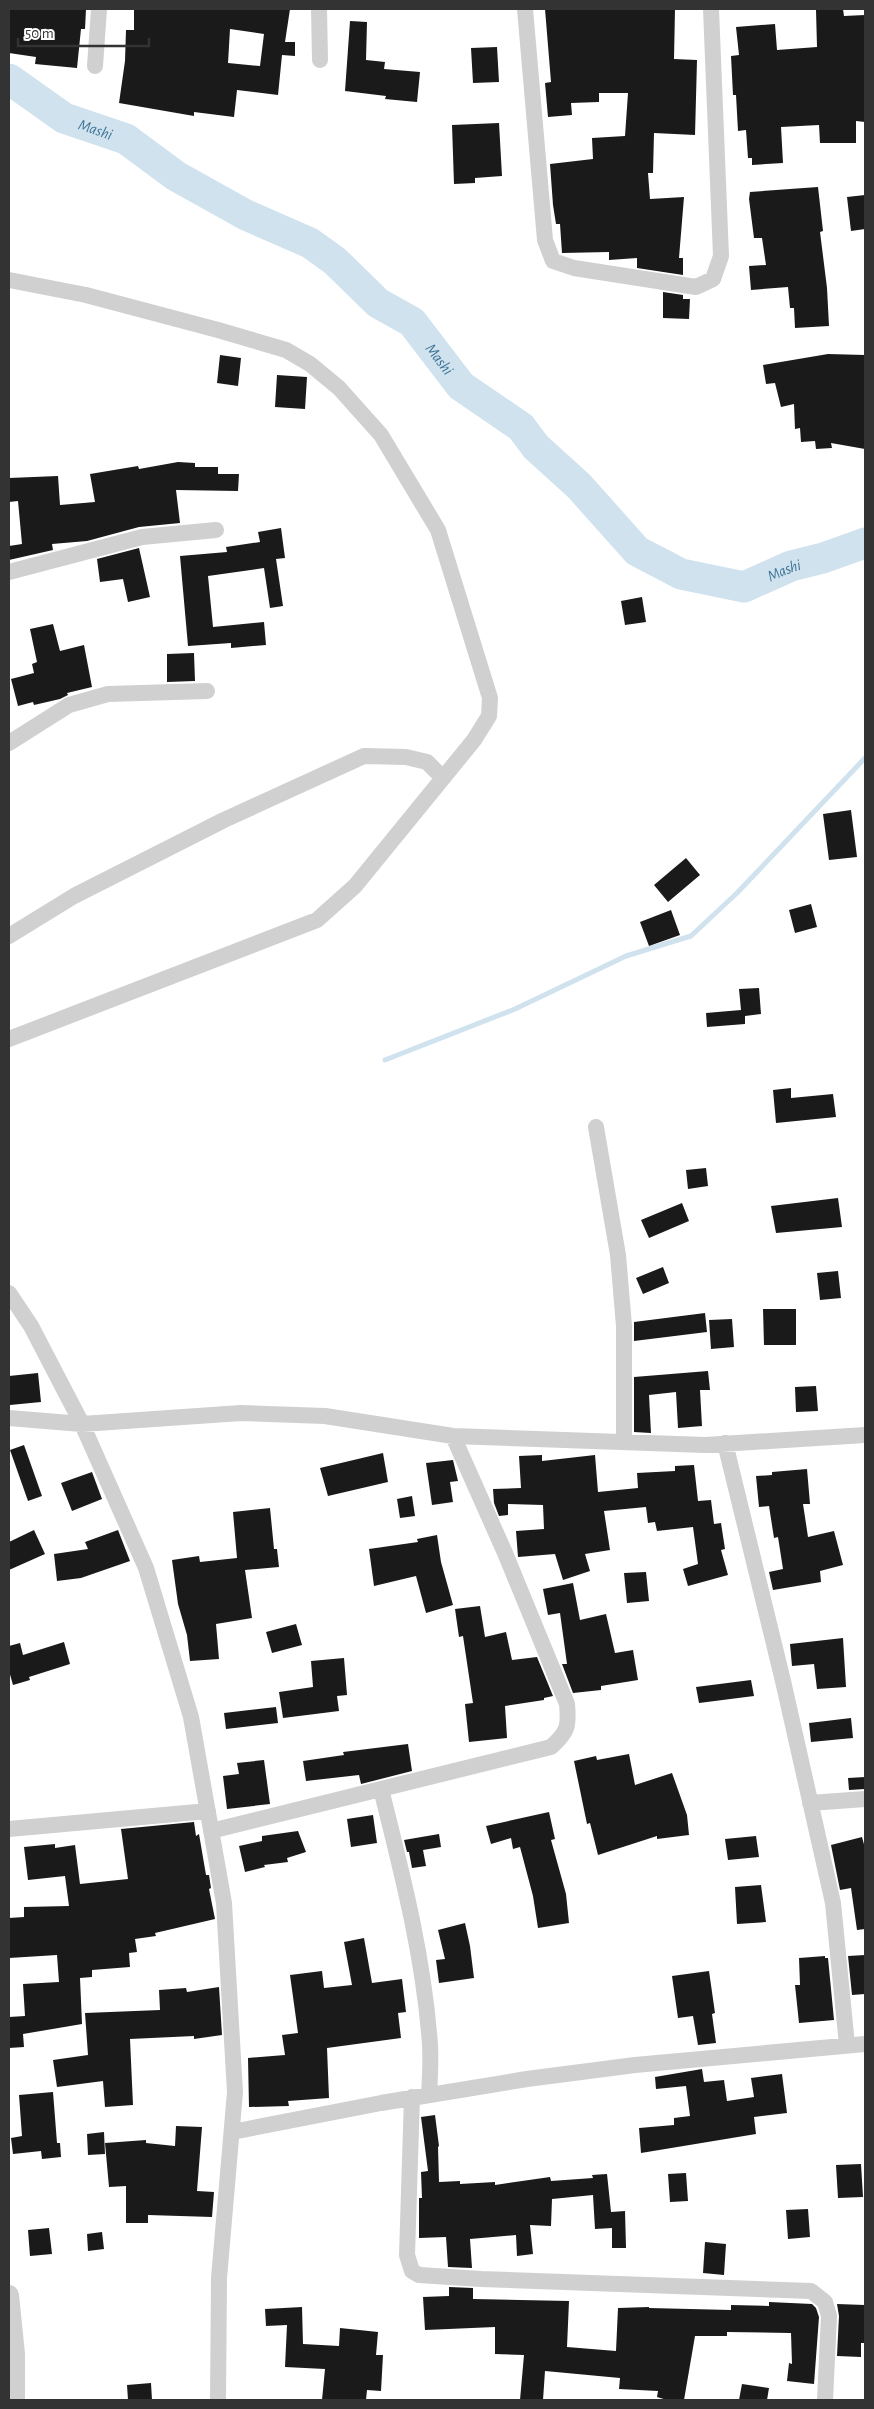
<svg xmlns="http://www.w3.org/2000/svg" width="874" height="2409" font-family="'Alegreya Sans',sans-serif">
	<rect width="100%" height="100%" fill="#fff"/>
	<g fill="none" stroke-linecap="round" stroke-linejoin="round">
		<!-- stream -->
		<path stroke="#cfe2ee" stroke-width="5" d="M385,1060L515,1009L626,956L691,936L737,893L865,758"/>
		<!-- river -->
		<path stroke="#cfe2ee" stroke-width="31" id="s1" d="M9,79L64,118L126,139L176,176L246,215L310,243L335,261L378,303L412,322L461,386L521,427L536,447L579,486L637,551L681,574L744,587L791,566L823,558L865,543"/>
	</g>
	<!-- building -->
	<path fill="#1a1a1a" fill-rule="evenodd" d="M9,9H86L85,29H81L77,68L35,64L36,57L9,53Z
		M134,9H290L285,42H295V56L282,55L278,95L237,90L234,117L194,112V116L119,103L125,61L126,30H134ZM230,29L264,34L260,66L228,63Z
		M545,9H675L674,59L697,60L695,135L654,133L653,173H648L650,199L684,197L679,258H683V275L637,268V258L609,260V252L562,253L560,224H556L553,205L550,164L593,159L592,138L625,136L628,93H599V102L571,103L572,115L548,117L545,83L551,82Z
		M843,9L844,16L865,15V122L856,121V143H820L819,125L781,127L783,163L752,165V158H748L746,130L738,131L736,95H733L731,56L739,55L736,27L775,24L777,50L817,47L816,10Z
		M350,21L367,22L366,60L385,62L384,69L420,72L417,102L385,99L386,96L345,91Z
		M497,47L499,82L473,83L471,48Z
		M499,123L502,176L475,178V183L454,184L452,125Z
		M818,187L823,231L820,232L827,288L829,326L795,328L794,308H790L788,287L751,290L749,266L766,265L762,238H754L749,199L750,192Z
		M865,195V229L851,231L847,197Z
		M663,292L683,295V299H690L689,319L663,318Z
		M828,354L865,355V449L831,443L832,448L816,449L815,441L801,442L800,428L795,429L794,404L781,407L775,383L766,384L763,365Z
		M220,355L241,358L238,386L217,383Z
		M277,375L307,377L305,409L275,407Z
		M178,462L195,463V467H218V474H239L238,491L176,490L180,523L139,527L87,541L52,544L53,550L9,560V546L22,544L18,501L9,502V478L58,476L60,505L95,502L90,474L138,466L139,469Z
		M281,528L285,558L276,559L283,606L270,608L264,568L208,576L213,627L264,622L266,645L231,648V643L188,646L180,556L227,552L226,547L260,542L258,532Z
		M139,548L150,597L128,602L123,579L100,582L97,559Z
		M642,597L646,622L625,625L621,601Z
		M53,624L60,651L84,645L92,687L67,693L68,695L60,699L34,705L33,702L18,706L11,679L34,673L32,664L37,662L30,629Z
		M194,653L195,681L167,682V654Z
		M851,810L857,857L829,860L823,814Z
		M686,858L700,875L668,902L654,885Z
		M811,904L817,927L795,933L789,910Z
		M671,910L680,935L649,946L640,922Z
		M759,988L761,1014L745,1016V1024L707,1027L706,1013L741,1010L739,989Z
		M791,1088V1098L833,1094L836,1117L776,1123L773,1090Z
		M706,1168L708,1186L688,1189L686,1170Z
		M838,1198L842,1227L776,1233L771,1206Z
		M682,1203L689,1221L649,1238L641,1220Z
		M663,1267L669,1283L643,1294L636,1278Z
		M838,1271L841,1298L820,1300L817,1273Z
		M763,1309H796V1345H764Z
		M705,1313L707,1332L634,1341V1322Z
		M732,1319L734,1347L711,1349L709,1320Z
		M708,1371L710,1390H700L702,1426L678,1428L676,1392L649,1395L651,1433L634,1432V1377Z
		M38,1373L41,1402L10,1405L9,1376Z
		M816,1386L818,1411L796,1412L795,1387Z
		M24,1445L42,1496L28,1501L10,1450Z
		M383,1453L388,1482L328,1496L320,1468Z
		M542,1455V1461L595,1455L598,1492L638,1488L637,1473L675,1471V1466L694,1465L698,1501L711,1500L714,1524L721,1523L725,1549L721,1550L728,1575L688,1586L683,1569L698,1564L693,1527L657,1531L655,1522L648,1523L646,1507L604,1511L610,1550L585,1554L590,1571L563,1580L555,1554L518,1557L516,1531L544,1529L543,1505L508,1504V1515L499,1516L494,1503L493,1489L521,1488L519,1456Z
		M453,1460L458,1481L450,1482L453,1502L432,1505L426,1463Z
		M807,1469L810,1504H803L808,1537L834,1531L843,1565L820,1571L821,1582L773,1590L769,1572L783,1569L778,1537L774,1538L769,1506L759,1507L756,1476L772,1475V1472Z
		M92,1472L102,1499L72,1511L61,1483Z
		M412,1496L415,1516L400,1518L397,1499Z
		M270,1508L274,1549H277L279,1567L245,1570L252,1618L216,1624L219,1659L190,1661L187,1635L178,1604L172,1560L199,1556L200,1562L237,1558L233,1512Z
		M34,1530L45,1554L9,1570V1542Z
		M118,1530L130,1561L81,1578L57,1581L54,1554L88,1549L85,1542Z
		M437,1535L441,1562L453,1605L426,1613L416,1576L374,1586L369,1549L418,1542L417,1539Z
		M646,1572L649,1601L627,1603L624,1573Z
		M573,1583L580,1620L606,1614L615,1653L633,1650L638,1680L601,1686V1690L573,1693L562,1664H567L560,1613L548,1615L543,1589Z
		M480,1606L485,1637L506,1632L512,1660L537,1657L553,1696L544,1698V1700L505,1706L507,1738L469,1742L465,1704L473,1703L463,1636L459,1637L455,1609Z
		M296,1624L302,1645L272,1653L266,1632Z
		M843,1638L846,1687L817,1689L814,1664L792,1666L790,1644Z
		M64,1642L70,1664L29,1677L30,1680L13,1685L9,1671V1646L20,1643L23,1655Z
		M344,1658L347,1695L337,1696L339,1711L283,1718L279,1692L313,1687L311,1661Z
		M751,1680L754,1696L699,1703L696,1687Z
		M276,1707L278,1723L226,1729L224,1713Z
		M851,1718L853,1738L811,1742L809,1723Z
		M408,1744L412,1771L361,1784L359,1775L306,1781L303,1761L344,1755L343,1752Z
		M629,1754L635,1785L672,1773L687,1815L689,1835L657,1839V1836L598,1855L590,1823L587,1824L574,1761L596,1756L597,1760Z
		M264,1760L270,1804L227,1809L223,1776L239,1774L237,1763Z
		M865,1777V1789L849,1790L848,1778Z
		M549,1812L555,1839L551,1840L566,1894L569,1923L538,1928L533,1896L520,1847L513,1849L511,1838L491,1844L486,1826Z
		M373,1815L377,1843L351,1847L347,1819Z
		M194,1822L196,1836L199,1834L206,1875H209L211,1888L209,1889L215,1919L155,1933L156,1936L135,1939L137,1952L129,1953L130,1967L92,1970V1977L80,1978L82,2024L23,2034L24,2047L9,2048V2017L25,2016L23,1984L59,1982L57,1955L9,1958V1918L24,1917V1907L69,1906L65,1876L28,1880L24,1847L55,1844V1848L75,1845L80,1884L128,1879L121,1829Z
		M298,1831L306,1852L287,1858L288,1862L264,1865L265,1867L245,1872L239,1846L262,1841V1836Z
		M439,1834L441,1847L423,1850L426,1866L412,1868L409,1852H407L404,1840Z
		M756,1836L759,1857L728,1860L725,1839Z
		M862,1837L865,1848V1929L857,1930L851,1888L840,1890L831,1845Z
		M761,1885L766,1922L737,1924L735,1887Z
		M465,1923L470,1946L474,1978L439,1983L436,1960L445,1959L438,1930Z
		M364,1938L372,1983L402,1979L406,2012L398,2013L401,2038L327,2048L329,2098L288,2101L289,2106L249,2107L248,2058L285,2055L282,2035L298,2033L290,1975L322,1971L324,1988L352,1985L344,1942Z
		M865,1955V1994L852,1995L848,1956Z
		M825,1956V1958H828L834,2020L799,2023L795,1985H800L799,1958Z
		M709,1971L715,2013L712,2014L716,2043L698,2045L693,2016L678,2018L672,1976Z
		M219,1987L222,2035L194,2039V2036L130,2039L133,2105L105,2107L103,2081L57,2087L53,2060L88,2055L85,2013L160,2010L159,1990L186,1988L187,1992Z
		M702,2069L704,2082L724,2080L727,2101L754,2097L751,2078L782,2074L787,2113L754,2117L756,2134L641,2153L639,2128L674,2125V2118L690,2116L686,2086L656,2089L655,2077Z
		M53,2092L57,2143H60L61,2157L42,2159L41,2151L13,2154L11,2138L22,2136L19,2095Z
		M435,2115L439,2146L438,2147L439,2182L460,2181V2184L495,2182V2185L550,2177L551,2181L593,2178L592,2175L607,2174L611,2212L625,2211L626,2248H612V2228L595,2229L593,2195L552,2199L551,2226L530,2225L533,2254L517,2256L516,2235L470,2239L472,2268L448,2267L446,2237L419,2238V2198H422L421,2172L428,2171L421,2117Z
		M176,2126L202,2127L197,2191L214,2192L212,2217L148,2215V2223H126V2186L109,2187L105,2143L146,2140V2143L175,2146Z
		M104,2132L105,2154L88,2155L87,2134Z
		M861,2164L863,2197L838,2198L836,2165Z
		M686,2173L688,2201L670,2202L668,2174Z
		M808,2209L810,2237L788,2239L786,2210Z
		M49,2228L52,2254L30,2256L28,2230Z
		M102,2232L104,2249L88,2251L87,2234Z
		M705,2242L726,2244L724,2275L703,2273Z
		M449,2287L473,2288V2299L569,2301L567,2347L616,2351L618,2308L649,2307V2308L731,2310V2305L769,2306V2302L812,2304L816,2308L819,2317L814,2384L787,2381L789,2363L792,2364L791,2333L727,2332V2336H695L684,2400H667L657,2397L658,2391L619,2389L620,2378L545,2371L543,2400H520L524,2355L495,2354V2327L425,2330L423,2297L449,2296Z
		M837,2304L865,2305V2343H861V2357L837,2356L839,2316Z
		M302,2307L303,2344L339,2346L340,2328L378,2332L376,2355H383L381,2391L367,2390L366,2400H322L325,2369L285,2367L287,2325L266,2326L265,2309Z
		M151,2383L152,2400H128L127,2385Z
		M742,2384L769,2388L767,2400H739Z"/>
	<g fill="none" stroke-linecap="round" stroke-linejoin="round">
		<!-- minor -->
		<path stroke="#d0d0d0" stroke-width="16" d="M319,9L320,60
			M525,9L545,240L553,261L574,268L696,287L713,279L721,256L711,9
			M95,66L99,9
			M9,280L86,295L218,330L286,350L310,364L339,388L381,435L438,530L490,698L489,716L474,740L355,886L317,920L9,1039
			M9,572L142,537L216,530
			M9,743L69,705L108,694L207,691
			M9,936L74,896L224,820L364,756L406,757L427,762L443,778
			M596,1127L618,1255L624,1326V1442
			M9,1293L31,1326L82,1424L146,1568L191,1717L224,1903L235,2092L219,2278L218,2400
			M9,1418L82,1424L241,1413L325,1416L453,1436L705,1445L865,1435
			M725,1443L783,1681L833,1903L847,2045
			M381,1789C402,1873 424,1958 430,2045C431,2061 430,2078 429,2095
			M810,1803L865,1799
			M9,1829L208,1811
			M211,1831L551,1747C568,1732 569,1726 567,1704L505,1553L453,1436
			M412,2097L407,2255L412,2271L419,2275L481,2279L811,2291L825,2302L829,2316L825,2400
			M232,2132L381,2103L527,2079L635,2065L865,2044"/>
		<!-- tertiary -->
		<path stroke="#d0d0d0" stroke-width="20" d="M9,2295L15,2354V2400"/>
	</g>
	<g text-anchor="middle" stroke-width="5" stroke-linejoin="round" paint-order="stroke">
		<!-- water labels -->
		<g font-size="16" font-style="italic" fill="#3f7597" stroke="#fff">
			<text dy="6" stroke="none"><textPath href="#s1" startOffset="101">Mashi</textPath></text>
			<text dy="6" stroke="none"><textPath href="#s1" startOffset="521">Mashi</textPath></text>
			<text dy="6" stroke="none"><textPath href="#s1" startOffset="956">Mashi</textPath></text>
		</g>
	</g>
	<!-- border -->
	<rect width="874" height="2409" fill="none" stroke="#333333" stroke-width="20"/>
	<!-- scale -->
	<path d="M18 38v8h131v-8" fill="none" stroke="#333333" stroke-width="2.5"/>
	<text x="25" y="38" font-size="15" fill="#333333" stroke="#ffffff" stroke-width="4" paint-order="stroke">50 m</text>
</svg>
